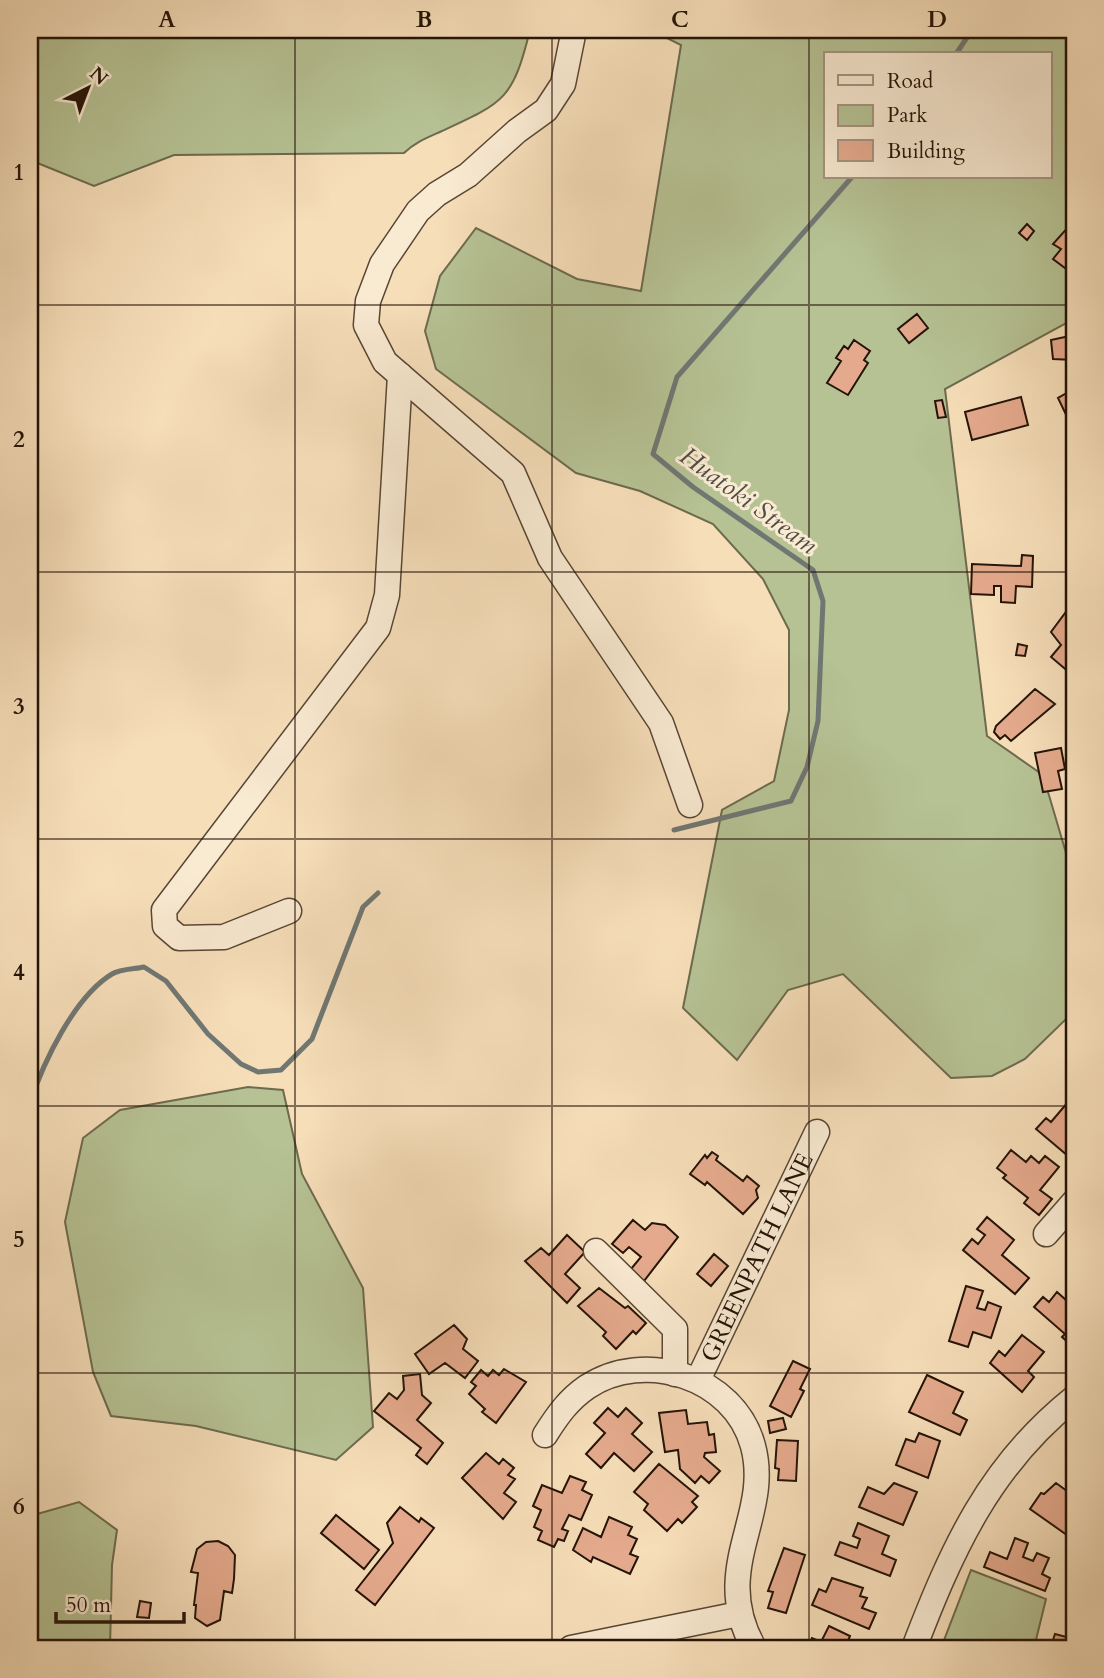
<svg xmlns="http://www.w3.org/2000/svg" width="1104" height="1678" font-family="Cardo,serif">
	<rect width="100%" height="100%" fill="#f6deb9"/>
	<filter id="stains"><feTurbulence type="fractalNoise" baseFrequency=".00286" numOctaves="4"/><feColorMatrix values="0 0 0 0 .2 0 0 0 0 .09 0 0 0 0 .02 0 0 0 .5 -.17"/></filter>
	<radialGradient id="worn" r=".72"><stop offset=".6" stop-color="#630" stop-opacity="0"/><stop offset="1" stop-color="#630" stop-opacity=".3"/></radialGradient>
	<!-- green -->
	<path fill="#b6c294" stroke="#6d6a4e" stroke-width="2" fill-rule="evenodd" d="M30,30H530C513,99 505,102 442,131C429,137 415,142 404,153L174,155L94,186L30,160Z
		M651,30H1074V319L945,389L987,736L1043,775L1074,880V1021L1066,1019L1025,1059L992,1076L951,1078L843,974L788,990L737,1060L683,1008L722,810L774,781L789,710V630L763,579L713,524L640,491L576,473L436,369L425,331L440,276L476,228L577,279L641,291L681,45ZM826,54H1050V177H826Z
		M248,1087L283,1090L302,1174L363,1288L373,1427L336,1460L196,1426L111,1416L93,1372L65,1222L83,1138L120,1110Z
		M79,1502L117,1530L112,1565L110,1648H30V1516Z
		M971,1570L1046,1599L1034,1648H941Z"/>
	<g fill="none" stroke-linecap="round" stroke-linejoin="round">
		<!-- stream -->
		<path stroke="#707773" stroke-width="5" d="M956,54L972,30
			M674,830L791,801L807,767L818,721L823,601L813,570L693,487L653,454L677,377L852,177
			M30,1103C43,1063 74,997 112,974C120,969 135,969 144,967L166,981L208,1034L241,1064L258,1072L281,1070L312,1039L363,907L378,893"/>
	</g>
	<!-- building -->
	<path fill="#e5aa8d" stroke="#241307" stroke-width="2" d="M1027,224L1034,231L1027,240L1019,233Z
		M1070,225L1074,228L1073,274L1053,259L1061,249L1053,244Z
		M917,314L928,328L909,343L898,329Z
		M1074,335V360L1053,359L1051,340Z
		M854,340L870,351L864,360L868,363L848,395L827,383L841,361L836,358L844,346L848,349Z
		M1074,389V423L1071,425L1058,398Z
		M1021,397L1028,425L972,440L965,412Z
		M942,400L946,417L938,418L935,401Z
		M1022,555L1033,556L1032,587L1016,586L1015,603L1001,602V586H994V595L971,594L972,564L1021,566Z
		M1071,605L1074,608V668L1070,673L1051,657L1061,645L1051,632Z
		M1018,644L1027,646L1025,656L1016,655Z
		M1035,689L1055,704L1011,741L1005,735L1000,739L994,732L996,726Z
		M1061,748L1065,769L1058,771L1062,789L1043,792L1035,753Z
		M1074,1095V1161L1036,1129L1046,1118L1051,1122Z
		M1011,1150L1026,1162L1031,1156L1039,1163L1045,1156L1059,1167L1040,1190L1052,1199L1039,1215L1024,1203L1028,1198L1003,1178L1006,1175L997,1168Z
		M712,1152L718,1156L716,1160L743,1181L747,1176L759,1186L756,1190L758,1198L743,1214L707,1182L705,1185L690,1174L705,1155L707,1158Z
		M987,1217L1014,1240L1002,1255L1029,1278L1015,1294L963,1250L972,1239L978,1244L985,1235L977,1229Z
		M633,1220L645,1230L652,1223L665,1225L678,1237L644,1281L631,1269L641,1257L629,1247L623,1253L612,1244Z
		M567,1235L585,1252L565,1274L580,1288L567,1303L525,1261L541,1248L549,1255Z
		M714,1254L728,1266L711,1286L697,1274Z
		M966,1286L983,1291L977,1308L985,1310L988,1302L1001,1307L991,1338L973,1332L968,1347L949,1341Z
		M599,1288L625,1308L628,1306L646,1323L636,1334L633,1331L616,1349L603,1336L606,1332L578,1306Z
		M1057,1292L1066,1300L1071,1294L1074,1297V1348L1062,1337L1065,1334L1034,1307L1043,1297L1049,1302Z
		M454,1325L467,1339L463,1349L478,1361L465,1378L445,1363L429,1374L415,1354Z
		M1022,1335L1044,1352L1028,1371L1034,1377L1022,1392L990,1363L999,1351L1005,1356Z
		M793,1361L810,1369L800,1389L804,1391L791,1417L770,1406Z
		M504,1369L526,1382L496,1423L482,1412L485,1409L469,1394L476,1386L471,1382L481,1370L488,1376L493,1370L499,1375Z
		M420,1374L422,1395L431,1403L417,1420L443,1443L427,1464L416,1455L421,1448L374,1411L389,1393L397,1399L404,1390L403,1376Z
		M927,1375L963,1392L953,1413L967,1420L960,1435L909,1412Z
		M608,1408L618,1417L626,1408L642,1423L632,1434L652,1452L634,1471L614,1453L601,1468L586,1454L605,1433L594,1423Z
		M686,1410L688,1424L707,1422L709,1435L714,1434L716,1452L705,1453L704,1457L720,1471L709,1483L701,1476L695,1483L680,1469L678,1450L665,1452L659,1413Z
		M783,1418L786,1429L770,1433L768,1421Z
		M919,1433L940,1441L928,1478L896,1465L906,1439L915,1442Z
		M777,1440L798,1441L796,1481L778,1480L779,1469L775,1468Z
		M486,1453L499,1464L503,1459L514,1468L508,1475L515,1479L504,1493L516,1502L503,1519L462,1478Z
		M659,1464L698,1496L692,1502L697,1507L682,1523L678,1519L667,1531L644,1510L648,1504L634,1492Z
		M570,1476L586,1482L582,1490L592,1495L581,1520L569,1515L562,1529L568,1531L564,1541L558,1539L554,1547L538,1540L542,1531L534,1527L541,1510L533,1506L542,1485L562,1493Z
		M894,1483L917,1492L903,1525L859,1507L868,1487L884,1494Z
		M1056,1483L1071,1494L1067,1499L1074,1504V1540L1030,1509L1041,1493L1044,1494Z
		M400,1507L419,1522L421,1518L434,1528L375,1605L356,1590L393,1543L387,1523Z
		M336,1515L379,1550L364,1569L321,1533Z
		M609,1517L632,1527L628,1535L637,1539L630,1554L638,1557L630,1574L593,1557L591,1562L573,1550L583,1528L601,1537Z
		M858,1523L889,1536L882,1554L896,1560L890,1576L835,1555L840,1542L857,1548L860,1539L853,1536Z
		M1015,1538L1028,1543L1023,1557L1033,1561L1037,1553L1049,1558L1042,1574L1050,1578L1045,1591L984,1567L990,1552L1007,1559Z
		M218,1541L228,1546L235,1555L234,1579L232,1593L224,1591L220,1620L207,1626L195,1618L196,1605H194L198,1573L191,1572L197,1549L206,1542Z
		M784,1548L805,1555L786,1613L768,1608L773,1592L768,1591Z
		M832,1578L863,1588L860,1596L867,1598L862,1608L876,1613L869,1629L812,1605L819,1589L826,1592Z
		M140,1601L151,1603L149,1618L137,1617Z
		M829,1626L850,1636L845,1648H808L812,1638L821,1642Z
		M1055,1634L1074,1639V1648H1040L1043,1640L1052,1643Z"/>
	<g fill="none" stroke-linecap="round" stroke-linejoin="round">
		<defs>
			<g id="minor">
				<path d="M574,30L563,84L546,110L517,131L468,175L437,194L418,211L382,264L368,301L366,325L385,362L513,473L550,558L661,723L690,805"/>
				<path d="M289,911L224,937L179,938L165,926L164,910L378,628L387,595L400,375"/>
				<path d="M1046,1234L1074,1202"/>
				<path d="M596,1251L675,1329V1374"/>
				<path id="s1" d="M698,1380L817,1132"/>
				<path d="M545,1435C557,1416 568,1400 587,1387C644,1349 734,1376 753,1446C772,1517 709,1568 754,1648"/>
				<path d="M571,1648L739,1614"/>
				<path d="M914,1648C952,1549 989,1466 1074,1398"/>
			</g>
		</defs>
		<!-- minor casing -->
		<use href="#minor" stroke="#584634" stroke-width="27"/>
		<!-- minor -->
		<use href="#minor" stroke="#f9ead2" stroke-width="24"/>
	</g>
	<!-- grid -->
	<path fill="none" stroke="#241307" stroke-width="2" stroke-opacity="0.55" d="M295,30V1648M552,30V1648M809,30V1648M30,305H1074M30,572H1074M30,839H1074M30,1106H1074M30,1373H1074"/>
	<g text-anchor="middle" stroke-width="6" stroke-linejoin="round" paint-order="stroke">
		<!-- street labels -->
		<g font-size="24" fill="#241307" stroke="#f9ead2">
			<text dy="8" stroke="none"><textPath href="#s1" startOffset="136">GREENPATH LANE</textPath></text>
		</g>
		<!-- water labels -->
		<g font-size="26" font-style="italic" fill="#504d46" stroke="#f9ead2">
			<text transform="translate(749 500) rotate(36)" y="9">Huatoki Stream</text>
		</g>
	</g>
	<!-- margin -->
	<rect width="1104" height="1678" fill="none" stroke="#f6deb9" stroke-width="77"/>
	<!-- legend -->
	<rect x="824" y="52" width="228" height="126" fill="#f9ead2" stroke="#a49481" stroke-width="2"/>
	<rect x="838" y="75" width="35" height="10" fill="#f9ead2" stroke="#a49481" stroke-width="2"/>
	<text x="887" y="88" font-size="21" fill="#241307">Road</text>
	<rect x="838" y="105" width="35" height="21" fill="#b6c294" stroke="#a49481" stroke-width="2"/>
	<text x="887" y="122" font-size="21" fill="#241307">Park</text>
	<rect x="838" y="140" width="35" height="21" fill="#e5aa8d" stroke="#a49481" stroke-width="2"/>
	<text x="887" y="158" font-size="21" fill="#241307">Building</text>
	<!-- north arrow -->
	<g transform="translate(88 88) rotate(42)" stroke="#f9ead2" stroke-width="5" paint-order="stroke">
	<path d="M0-5L12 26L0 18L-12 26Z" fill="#241307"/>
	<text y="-10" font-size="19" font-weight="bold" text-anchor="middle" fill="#241307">N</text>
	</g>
	<!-- scale -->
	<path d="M56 1612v10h128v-10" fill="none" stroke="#241307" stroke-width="3.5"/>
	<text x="66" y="1612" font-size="21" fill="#241307" stroke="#f9ead2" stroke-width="5" paint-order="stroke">50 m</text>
	<rect x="38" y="38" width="1028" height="1602" fill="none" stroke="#241307" stroke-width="2.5"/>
	<g font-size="23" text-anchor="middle" font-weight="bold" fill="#241307">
		<text x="167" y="27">A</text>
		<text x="424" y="27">B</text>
		<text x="680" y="27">C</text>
		<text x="937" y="27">D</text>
		<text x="19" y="180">1</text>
		<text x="19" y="447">2</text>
		<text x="19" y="714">3</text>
		<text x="19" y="980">4</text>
		<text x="19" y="1247">5</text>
		<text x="19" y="1514">6</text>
	</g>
	<rect width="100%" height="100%" filter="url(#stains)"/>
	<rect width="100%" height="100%" fill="url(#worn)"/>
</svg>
